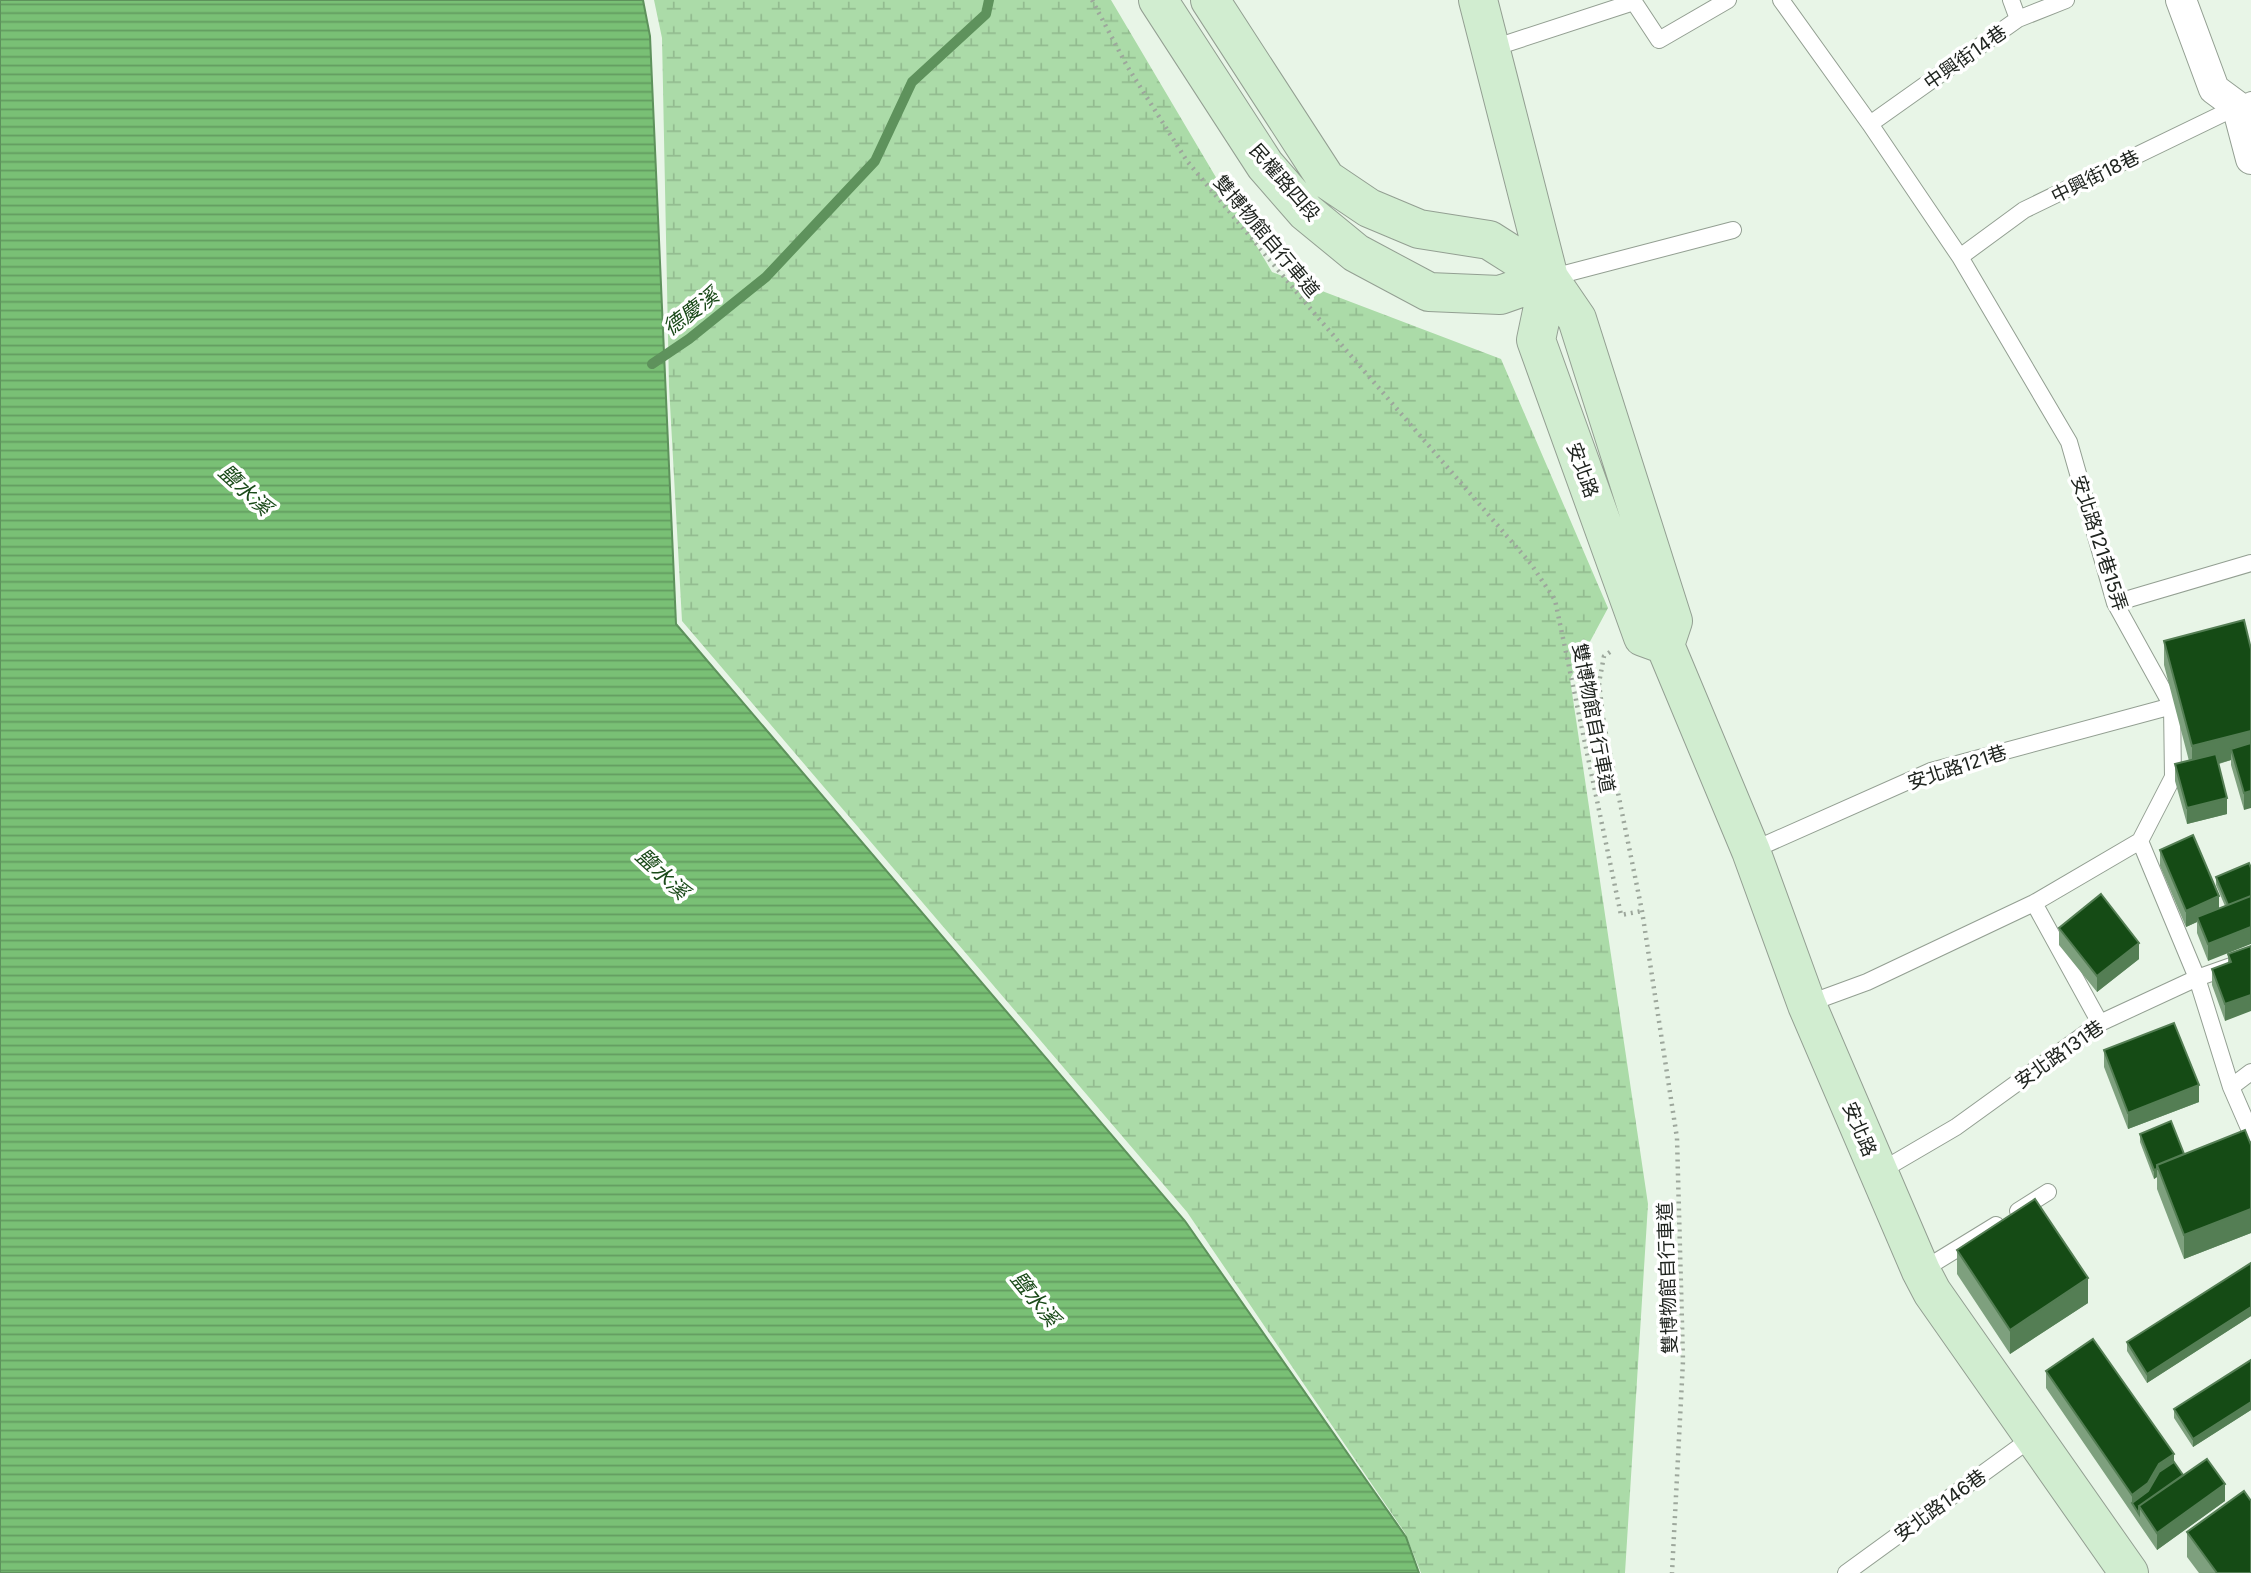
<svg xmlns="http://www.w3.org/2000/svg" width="2251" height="1573" font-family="Inter,'Noto Sans TC',sans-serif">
	<defs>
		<pattern id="wetland-marsh" width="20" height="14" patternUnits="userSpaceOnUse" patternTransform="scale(1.75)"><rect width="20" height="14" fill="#abdba8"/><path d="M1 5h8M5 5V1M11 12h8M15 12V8" fill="none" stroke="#93bc90"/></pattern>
		<pattern id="water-rules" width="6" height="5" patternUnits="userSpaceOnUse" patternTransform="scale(1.75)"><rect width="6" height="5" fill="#79c075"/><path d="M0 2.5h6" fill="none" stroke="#639c60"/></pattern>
	</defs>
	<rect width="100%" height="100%" fill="#e8f5e7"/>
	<!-- wetland -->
	<path fill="url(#wetland-marsh)" d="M654,0H1111L1272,272L1501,359L1608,608L1570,679L1648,1204L1625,1573H1421L1405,1533L1187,1212L682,621L669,386L662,38Z"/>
	<!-- water -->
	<path fill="url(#water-rules)" stroke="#5e925c" stroke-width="2" d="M0,0H643L650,36L676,624L1185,1221L1406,1537L1419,1573H0Z"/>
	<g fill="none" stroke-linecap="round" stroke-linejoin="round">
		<!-- stream -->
		<path stroke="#5e925c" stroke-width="10" d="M652,364L689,339L766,277L875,161L912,82L986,14L989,0"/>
		<defs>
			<path id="lane" d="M1781,0L1870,124L1960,257L2069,442L2115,603L2172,706L2173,777L2140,841L2197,978L2231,1087L2251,1133
				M2011,0L2018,19
				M1490,49L1634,2L1659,40L1728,0
				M1870,124L2018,19L2066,0
				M1960,257L2024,210L2251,100
				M1549,278L1733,230
				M2115,603L2251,563
				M1751,851L1931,771L2172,706
				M2034,903L2100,1023
				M1807,1004L1867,982L2034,903L2140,841
				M2231,1087L2251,1072
				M1879,1172L1956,1127L2100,1023L2197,978L2251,959
				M2018,1211L2048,1192
				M1921,1271L1996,1225
				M1846,1573L2033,1437"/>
			<path id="street" d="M2181,0L2214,89L2237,106L2251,159"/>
			<path id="secondary" d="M1158,0L1265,165L1306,212L1356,253L1429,292L1500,295L1549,278
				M1210,0L1326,179L1369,208L1419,229L1489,240L1549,278
				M1478,0L1549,278L1577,319L1673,621L1665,645L1751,851L1807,1005L1921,1271L1932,1292L2129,1573
				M1549,278L1536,340L1643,637L1665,645"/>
		</defs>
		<!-- lane casing -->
		<use href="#lane" stroke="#939f92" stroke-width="18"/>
		<!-- street casing -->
		<use href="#street" stroke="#939f92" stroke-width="32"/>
		<!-- secondary casing -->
		<use href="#secondary" stroke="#939f92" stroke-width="40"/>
		<!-- path -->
		<path stroke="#9da79c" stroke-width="4.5" stroke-dasharray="2 5" stroke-linecap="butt" d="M1092,0L1127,66L1187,161L1314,313L1531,564L1555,600L1621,915L1642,911
			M1610,652L1604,656L1599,683L1604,724L1642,911L1677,1138L1683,1361L1672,1573"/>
		<!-- lane -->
		<use href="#lane" stroke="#fff" stroke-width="16"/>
		<!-- street -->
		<use href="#street" stroke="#fff" stroke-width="30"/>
		<!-- secondary -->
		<use href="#secondary" stroke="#d1edd0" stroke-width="38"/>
	</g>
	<!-- wall -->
	<path fill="#7ea07e" d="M2164,641L2251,649L2244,810L2231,765V760L2219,764L2227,814L2187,824L2175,781V764L2189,761L2164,665Z
		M2160,850L2219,908L2225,906L2216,885V877L2249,863L2208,961L2197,933V922L2186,927L2160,866Z
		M2059,928L2139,959L2097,992L2059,945Z
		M2251,946L2225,1021L2212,985V969L2228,963V954Z
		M2104,1050L2199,1102L2128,1129L2104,1067Z
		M2140,1134L2184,1154L2251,1145V1233L2184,1259L2157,1189V1177L2154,1179L2140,1142Z
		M1957,1250L2088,1303L2010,1354L1957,1274Z
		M2251,1263V1316L2147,1383L2127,1351V1342Z
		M2251,1360V1410L2193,1447L2174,1418V1409Z
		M2046,1371L2174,1462L2183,1475L2225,1501L2157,1550L2046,1388Z
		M2187,1532L2251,1573H2199L2187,1557Z"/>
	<!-- shaded-wall -->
	<path fill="#547e54" d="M2251,731V755L2231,749V760L2192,771V746Z
		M2251,791V808L2244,810V793Z
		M2227,798V814L2187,824V808Z
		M2219,896V913L2197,917V922L2186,927V911Z
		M2251,927V944L2208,961V944Z
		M2139,943V959L2097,992V976Z
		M2251,995V1011L2225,1021V1004Z
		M2199,1085V1102L2128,1129V1113Z
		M2157,1169V1177L2154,1179V1170Z
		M2251,1209V1233L2184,1259V1235Z
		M2088,1278V1303L2010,1354V1330Z
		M2251,1307V1316L2147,1383V1374Z
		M2251,1402V1410L2193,1447V1439Z
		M2174,1454V1470L2136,1509L2132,1503V1495L2159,1464Z
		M2225,1484V1501L2157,1550V1533Z"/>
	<!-- building -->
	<path fill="#154b15" stroke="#547e54" stroke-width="2" d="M2244,620L2251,649V731L2192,746L2164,641Z
		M2251,743V791L2244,793L2231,749Z
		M2216,754L2227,798L2187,808L2175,764Z
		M2193,835L2219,896L2186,911L2160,850Z
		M2249,863L2251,868V896L2228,905L2216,877Z
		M2101,894L2139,943L2097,976L2059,928Z
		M2251,896V927L2208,944L2197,917Z
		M2251,946V995L2225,1004L2212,969L2231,962L2228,954Z
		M2174,1023L2199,1085L2128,1113L2104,1050Z
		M2171,1121L2184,1154L2157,1165V1169L2154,1170L2140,1134Z
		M2245,1130L2251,1145V1209L2184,1235L2157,1165Z
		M2035,1199L2088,1278L2010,1330L1957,1250Z
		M2251,1263V1307L2147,1374L2127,1342Z
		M2093,1339L2174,1454L2159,1464L2148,1483L2132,1495L2046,1371Z
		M2251,1360V1402L2193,1439L2174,1409Z
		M2207,1459L2225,1484L2157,1533L2139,1506Z
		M2174,1462L2183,1475L2139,1506V1514L2132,1503L2148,1491L2159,1472Z
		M2244,1491L2251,1501V1573H2217L2187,1532Z"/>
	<g text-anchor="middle" stroke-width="7" stroke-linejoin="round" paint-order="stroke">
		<!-- street labels -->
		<g font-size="19" fill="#202520" stroke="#fff">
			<text transform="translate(1965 57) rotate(-35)" y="7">中興街14巷</text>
			<text transform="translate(2095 176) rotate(-26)" y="7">中興街18巷</text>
			<text transform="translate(1285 182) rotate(49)" y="7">民權路四段</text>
			<text transform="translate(1267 236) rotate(50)" y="7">雙博物館自行車道</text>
			<text transform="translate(1583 470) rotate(70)" y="7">安北路</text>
			<text transform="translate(2100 543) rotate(72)" y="7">安北路121巷15弄</text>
			<text transform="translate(1594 718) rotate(79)" y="7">雙博物館自行車道</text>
			<text transform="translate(1957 767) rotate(-18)" y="7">安北路121巷</text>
			<text transform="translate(2059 1054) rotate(-35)" y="7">安北路131巷</text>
			<text transform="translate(1860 1129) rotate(67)" y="7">安北路</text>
			<text transform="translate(1667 1278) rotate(-92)" y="7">雙博物館自行車道</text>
			<text transform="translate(1940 1505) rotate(-36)" y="7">安北路146巷</text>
		</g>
		<!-- water labels -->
		<g font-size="21" font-style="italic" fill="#1a4a19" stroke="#fff">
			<text transform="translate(691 312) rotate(-37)" y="7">德慶溪</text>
			<text transform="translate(245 490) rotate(43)" y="7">鹽水溪</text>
			<text transform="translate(662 874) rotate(43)" y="7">鹽水溪</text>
			<text transform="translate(1035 1299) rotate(51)" y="7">鹽水溪</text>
		</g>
	</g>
</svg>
